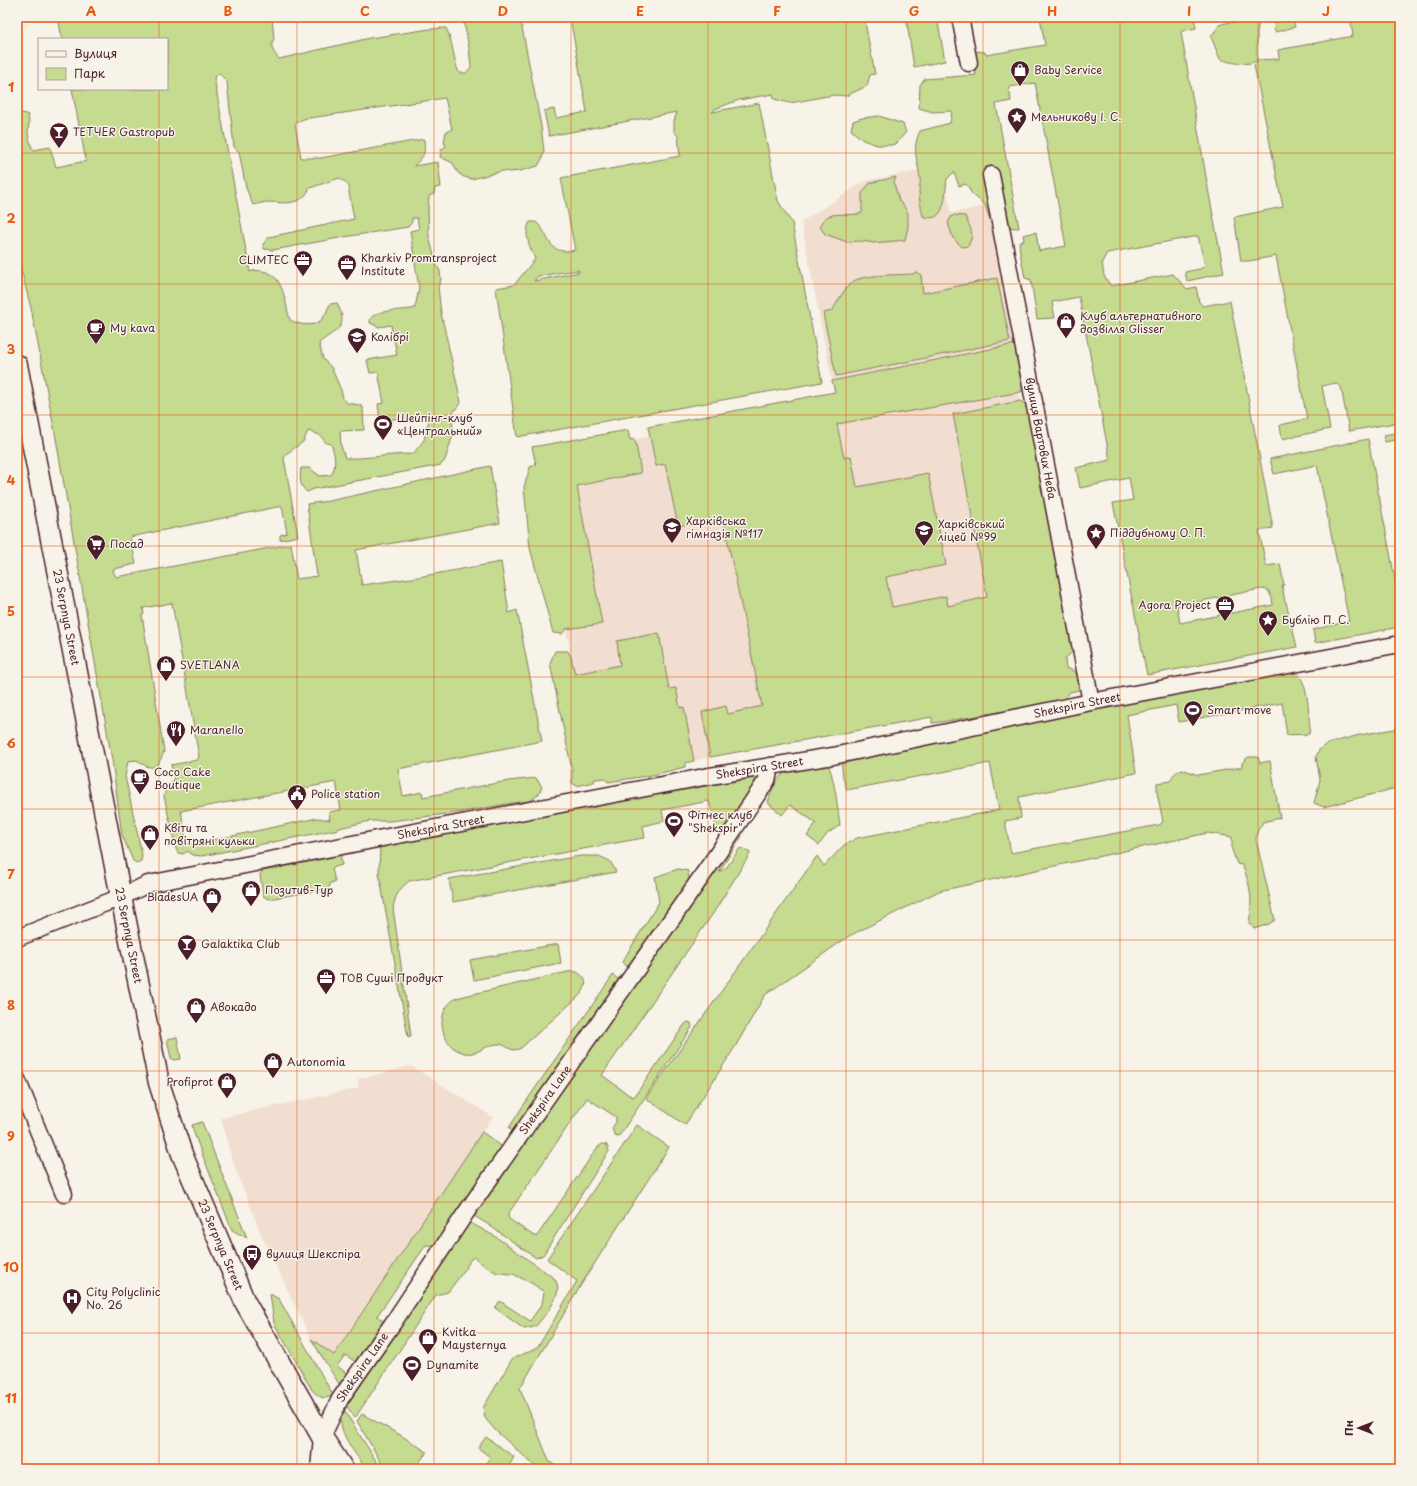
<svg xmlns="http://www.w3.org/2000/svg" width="1417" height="1486" font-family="'Playpen Sans',sans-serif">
	<rect width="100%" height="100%" fill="#f7f3e8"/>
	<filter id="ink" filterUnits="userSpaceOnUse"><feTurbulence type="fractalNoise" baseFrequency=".025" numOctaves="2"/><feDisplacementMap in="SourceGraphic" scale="8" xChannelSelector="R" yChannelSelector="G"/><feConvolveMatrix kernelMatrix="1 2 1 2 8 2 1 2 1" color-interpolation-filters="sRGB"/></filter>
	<g filter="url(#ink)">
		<!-- built -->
		<path fill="#f1ded0" d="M942,166L951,213L987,206L1015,344L832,381L801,222L865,181Z
			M1023,388L1019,394L1020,401L1026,404L1073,644V651L1065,659L1066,668L1073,670L1077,673L896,721L594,780L535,459L769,413Z
			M411,1066L493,1117L333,1355L311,1339L261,1234L231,1157L221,1118L358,1088V1079Z"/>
		<!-- green -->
		<path fill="#c5db90" stroke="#887d5e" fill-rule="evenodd" d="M58,17H272L274,39C269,46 274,53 279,59L370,38L430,29L446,28C453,41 453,59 459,73H466L471,67L469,48L463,17H520L541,126L544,152L542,159L538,166L520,171L510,172L502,171L472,179L464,177L458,173L453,163L440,157L441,150L446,146L444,142L446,132L452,129L445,98L303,119L295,124L301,158H321L424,139C425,156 425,154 414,166L438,162L441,187L435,188L434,194L429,196L428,210L429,236L436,264L440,271L441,280L438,287L441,313L461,402L452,414L453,435L445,460L441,465L314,489L307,492C299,486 300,478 301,468H309L320,476L331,475C337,466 335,454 331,444L326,443L320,435L308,431L303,442L286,454L284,458L298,536L280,540V535L287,533L282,506L130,537L136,564L114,569L113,571L116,577L291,544L297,579L317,576L307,504L329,501L490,466L500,523L356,550L362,585L412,578L501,562L509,613L517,610L542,741L398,769L403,796L422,792L423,797L508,781L536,778L542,787L538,795L530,801L512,803L463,812L390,821H370L339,828V829L202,856L192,855L188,851L183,854L178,853L176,849L164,796L166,789L174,780L171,765L197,760L199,757L172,603L143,608L144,614L142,615L164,751C158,769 152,772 137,760L128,761L125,776L142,855L141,861L137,863L133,861L122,835L112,760L55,433L31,308L21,269L17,224V115L23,113L28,115L29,122L28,134L32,148L34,150L50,147L56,167L86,161L72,89H167V39H62ZM219,73L227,82L234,147L239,152L246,188L253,205C258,204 264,202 269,202C287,203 301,206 310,188L339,178C345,182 351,185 349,192L354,219L269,237L263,244L264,249L273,250L350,236L408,227L412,222V218H417L419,229L410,231L419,288L415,308C405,312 369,307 370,323L379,327L391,325L397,355L367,360L370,373L378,372L384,403L378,404L380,421L408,417H431L427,426L424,440L413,454C390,454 368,459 345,458L341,446L340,431L364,430L363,407L359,405L347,403L343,398L341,390L331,367L323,359L319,343C338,328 349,328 337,303L330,304C327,310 325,317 320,321C314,327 298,325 290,320C285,304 284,273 262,271C257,270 254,270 250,272L214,78ZM336,782L341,810L329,812L330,820L317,818L218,839L187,844L181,811Z
			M570,17H864L875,74L870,75L867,86L846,96L833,95L790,103L774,99L773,94L739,100L715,109L712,112L759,103L778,201L792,223L822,382L517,437L496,288L514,285L535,259C530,247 523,234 530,222H536C552,236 546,256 575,250L561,178L680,156L678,136L674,132V121L677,112L549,136L544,111L554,109L556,118L587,112ZM579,270V272L534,281L538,276Z
			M906,17H937L945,61L914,67Z
			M1040,17H1194L1196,28L1182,31L1181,32L1209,194L1224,273L1187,281L1185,272L1200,269L1205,266L1198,236L1107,253L1102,262L1104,276L1111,286L1173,274L1187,289L1196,287L1199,302L1203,306L1230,301L1273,528L1259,530L1266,566L1280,564L1284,585H1282L1285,602H1286L1297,647L1147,675L1113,503L1133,500L1129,478L1080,488L1076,468L1110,460L1079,297L1052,302L1055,318L1037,319L1031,280L1025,278L1020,253L1019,243L1024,240L1023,235L1036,232L1039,251L1066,246L1035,83L1009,87L1011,101L996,104L1019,228L996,227L989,217L985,205L972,194L966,184L959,186L954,172L947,179C945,193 946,226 923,216C921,207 919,200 919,191C919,187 921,183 920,179C918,160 911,150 920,131L950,123L952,111L933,112L919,108L920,85L924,79L976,75L973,58L975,51L985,52L986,55L1045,45ZM1261,589L1268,590L1272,598L1273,605L1180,623L1177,606Z
			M1245,17H1307L1293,19L1295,27L1275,32L1273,17L1259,21L1257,33V60L1279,59L1278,50L1353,36L1350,17H1400V422L1349,431L1341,387L1335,383L1322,386L1330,429L1282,439L1280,425L1307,419L1276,256L1249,261H1241L1234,217L1283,207L1254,65L1256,64L1257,61C1246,66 1231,63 1220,59L1211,37L1219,25L1225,23L1243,21Z
			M879,116L903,124L906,132L897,143L892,145H877L863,140L851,130L853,121L862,118Z
			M896,177L894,183L899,201L903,205L908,213V227L905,240L874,243L862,241L847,242L825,234L820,227C825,207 848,218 862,213V193L870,183Z
			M955,215L965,216C971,230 975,233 968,246L962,247L953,238L948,223L951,217Z
			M916,272L921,275L923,293L997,278L1010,341L836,376L823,313L832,311C838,302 844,287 854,281C865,274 899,275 913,274Z
			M1015,344L1023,388L1021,392L837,424L844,458L851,456L857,487L928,473L946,565L886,577L892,607L946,596L948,606L987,597L953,414L1020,401L1026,404L1073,644V651L1065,659L1066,668C1080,672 1077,678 1079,690L1070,692L1065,698L1042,705L941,722L932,723V717L710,757L702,712L726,706L728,714L762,706L723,518L678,526L665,464L656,466L648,427L835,392L832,381Z
			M628,430L630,440L634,439L636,444L641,473L577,486L602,624L566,629L562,634L553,633L530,548L524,487L530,467L536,465L532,447Z
			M1400,432V439L1385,442L1384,435Z
			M1368,439L1400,605V627L1315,643L1313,630L1349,621L1317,465L1274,474L1270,459Z
			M659,633L669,689L676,688L680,708L684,707L694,761L685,763V767L653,775L608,782L605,778L595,779L594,782L577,786L572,783V770L550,663L555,651H568L571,657L575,674L620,665L617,641Z
			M1294,670C1309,681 1308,710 1310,728L1309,734L1287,735L1282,703L1179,722L1176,705L1127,715L1136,773L1019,797L1021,818L1005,821L1011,853L1159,825L1163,822L1157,792V783L1170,781C1173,774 1176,772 1182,769L1198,775L1242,767V763L1248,757H1258L1260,763L1270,761L1280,818L1263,822L1257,832L1256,840L1275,920L1269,924L1254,929L1249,923C1253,903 1251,884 1242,865L1237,864L1232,850V837L1208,833L939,891L849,936L765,995L735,1047L685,1125L646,1098L817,856L824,866L844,845L857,838L999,810L990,763L847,790L843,778L841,757Z
			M1400,728V787L1324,807L1314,803L1320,780L1316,757L1319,750L1325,745L1337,741L1359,735Z
			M826,761C834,772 838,810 840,825L827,834L819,845L807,836L816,823L790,805L782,815L768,803C776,767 794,768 826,761Z
			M754,778L756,787L720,841L709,801L662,810L664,821L643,826L645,838H643L409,881C399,889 395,896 393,908L411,1036L408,1037L379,873L380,844L517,818Z
			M738,833L742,836L719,872L727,867L740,848L749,851L750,854L714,912L602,1075L629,1095L634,1097L685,1024L688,1022L691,1023L692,1027L619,1136L614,1135L612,1128L616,1122V1117L587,1098L508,1214L509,1219L534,1236H537L597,1148L602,1144L607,1145L609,1151L543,1255L536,1258L486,1223L472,1215Z
			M340,851L342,865L332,868L335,882L330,883V886L327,889L268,899L263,896L260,874L267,866Z
			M580,856H599L610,861L616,872L453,902L449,879Z
			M678,869L688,871L689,878L688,887L631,966L628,967L622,962L659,902L655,877Z
			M558,944L561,963L474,980L470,960Z
			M572,971C581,972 589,980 584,989C583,992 580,995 578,997L521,1048C510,1054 508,1044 498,1044C486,1044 477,1056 465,1053C440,1048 433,1012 456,998Z
			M613,975L618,979L619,984L514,1132L509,1128L521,1109Z
			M177,1037L181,1059L174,1060L171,1058L167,1039Z
			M202,1122L247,1238L232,1230L195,1136L192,1125Z
			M637,1125L669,1147L584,1280L520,1388L549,1461L559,1469H538L495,1430L485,1418L483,1408L512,1359C520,1354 530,1353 538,1347L577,1281L547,1259Z
			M482,1132L504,1148L441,1246L426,1245L377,1316L386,1323L359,1364L345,1355L337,1366L349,1375L341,1387L311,1339L334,1355Z
			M467,1221L496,1237L554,1278C566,1293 546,1313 537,1325L534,1327L524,1329L495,1308L500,1301L530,1321L542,1304L544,1292L533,1284L513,1274L497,1273L485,1266L474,1257L470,1260L466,1268L448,1292L436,1295L355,1418L346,1405Z
			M270,1294L279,1299L333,1395C324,1401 319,1397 312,1390L274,1323Z
			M344,1410L378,1464L381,1469H366C358,1457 341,1436 341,1422C340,1418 343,1413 344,1410Z
			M362,1414L402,1436L427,1452L414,1469H385L357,1421Z
			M486,1437L514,1457L507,1469H482L490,1457L478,1448Z"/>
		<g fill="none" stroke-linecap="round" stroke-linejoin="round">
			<defs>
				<g id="minor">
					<path d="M960,17L969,63"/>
					<path id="s1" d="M991,175L1091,702"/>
					<path id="s2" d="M17,938L121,897L148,884L393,836L704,777L833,756L1091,702L1400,644"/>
					<path d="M17,1079L64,1194"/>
					<path id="s3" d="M319,1469L322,1437L340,1399L393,1323L465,1214L716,856L767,780L771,766"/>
				</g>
				<g id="tertiary">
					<path id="s4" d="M17,365L121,897L159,1083L182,1154L245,1302L322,1437L343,1469"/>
				</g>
			</defs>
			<!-- minor casing -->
			<use href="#minor" stroke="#4a1f2b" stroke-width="19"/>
			<!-- tertiary casing -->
			<use href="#tertiary" stroke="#4a1f2b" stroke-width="23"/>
			<!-- minor -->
			<use href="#minor" stroke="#f7f3e8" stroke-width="16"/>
			<!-- tertiary -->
			<use href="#tertiary" stroke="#f7f3e8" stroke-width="20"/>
		</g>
	</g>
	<!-- grid -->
	<path fill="none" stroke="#e8590c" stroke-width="1" stroke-opacity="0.55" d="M159,17V39M297,17V1469M434,17V1469M571,17V1469M708,17V1469M846,17V1469M983,17V1469M1120,17V1469M1258,17V1469M159,89V1469M17,153H1400M17,284H1400M17,415H1400M17,546H1400M17,677H1400M17,809H1400M17,940H1400M17,1071H1400M17,1202H1400M17,1333H1400"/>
	<!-- icons -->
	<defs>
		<symbol id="shop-pin" viewBox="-11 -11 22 30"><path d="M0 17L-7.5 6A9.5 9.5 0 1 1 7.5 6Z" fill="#4a1f2b" stroke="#f7f3e8"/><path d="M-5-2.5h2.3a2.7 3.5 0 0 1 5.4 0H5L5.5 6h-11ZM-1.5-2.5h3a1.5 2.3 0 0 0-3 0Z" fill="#fff"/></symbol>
		<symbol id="sight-pin" viewBox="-11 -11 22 30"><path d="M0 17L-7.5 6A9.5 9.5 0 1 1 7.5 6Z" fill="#4a1f2b" stroke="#f7f3e8"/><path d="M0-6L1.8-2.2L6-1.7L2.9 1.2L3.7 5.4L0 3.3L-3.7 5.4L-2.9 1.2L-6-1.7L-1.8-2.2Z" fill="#fff"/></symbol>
		<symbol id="bar-pin" viewBox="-11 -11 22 30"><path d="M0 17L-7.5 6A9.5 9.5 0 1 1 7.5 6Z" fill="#4a1f2b" stroke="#f7f3e8"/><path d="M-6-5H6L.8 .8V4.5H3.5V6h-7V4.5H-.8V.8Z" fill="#fff"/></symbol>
		<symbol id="office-pin" viewBox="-11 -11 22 30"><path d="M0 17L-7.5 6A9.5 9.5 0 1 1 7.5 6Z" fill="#4a1f2b" stroke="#f7f3e8"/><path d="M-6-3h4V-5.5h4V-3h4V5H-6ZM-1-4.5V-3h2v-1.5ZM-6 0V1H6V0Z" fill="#fff"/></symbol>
		<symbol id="cafe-pin" viewBox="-11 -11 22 30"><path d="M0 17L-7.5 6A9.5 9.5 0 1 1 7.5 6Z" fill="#4a1f2b" stroke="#f7f3e8"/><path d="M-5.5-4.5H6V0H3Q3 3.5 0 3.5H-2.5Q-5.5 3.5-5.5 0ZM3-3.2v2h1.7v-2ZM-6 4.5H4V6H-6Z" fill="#fff"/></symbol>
		<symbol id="school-pin" viewBox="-11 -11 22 30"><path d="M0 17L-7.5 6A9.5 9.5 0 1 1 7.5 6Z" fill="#4a1f2b" stroke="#f7f3e8"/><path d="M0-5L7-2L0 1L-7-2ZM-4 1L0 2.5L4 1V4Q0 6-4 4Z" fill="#fff"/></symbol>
		<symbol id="stadium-pin" viewBox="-11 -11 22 30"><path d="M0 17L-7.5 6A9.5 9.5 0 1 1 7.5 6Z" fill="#4a1f2b" stroke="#f7f3e8"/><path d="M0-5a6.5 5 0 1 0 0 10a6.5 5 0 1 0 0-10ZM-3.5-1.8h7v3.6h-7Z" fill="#fff"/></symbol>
		<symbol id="supermarket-pin" viewBox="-11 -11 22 30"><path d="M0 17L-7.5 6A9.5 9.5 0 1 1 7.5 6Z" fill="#4a1f2b" stroke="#f7f3e8"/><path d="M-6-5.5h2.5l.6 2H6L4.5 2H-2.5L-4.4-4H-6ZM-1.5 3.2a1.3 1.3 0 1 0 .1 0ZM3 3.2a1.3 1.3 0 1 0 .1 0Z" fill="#fff"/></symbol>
		<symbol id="restaurant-pin" viewBox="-11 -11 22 30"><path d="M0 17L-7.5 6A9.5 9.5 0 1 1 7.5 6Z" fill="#4a1f2b" stroke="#f7f3e8"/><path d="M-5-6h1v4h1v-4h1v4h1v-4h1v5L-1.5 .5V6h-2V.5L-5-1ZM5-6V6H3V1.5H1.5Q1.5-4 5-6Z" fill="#fff"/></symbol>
		<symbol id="civic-pin" viewBox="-11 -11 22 30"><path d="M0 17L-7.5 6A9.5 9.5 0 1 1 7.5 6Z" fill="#4a1f2b" stroke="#f7f3e8"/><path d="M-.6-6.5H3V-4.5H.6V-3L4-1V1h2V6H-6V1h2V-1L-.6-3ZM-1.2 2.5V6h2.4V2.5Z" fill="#fff"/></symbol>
		<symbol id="bus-pin" viewBox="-11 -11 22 30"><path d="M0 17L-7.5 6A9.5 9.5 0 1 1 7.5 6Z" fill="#4a1f2b" stroke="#f7f3e8"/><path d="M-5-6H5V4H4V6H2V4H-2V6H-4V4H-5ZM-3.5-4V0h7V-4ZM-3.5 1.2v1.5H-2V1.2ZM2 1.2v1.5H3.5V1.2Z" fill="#fff"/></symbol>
		<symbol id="hospital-pin" viewBox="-11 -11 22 30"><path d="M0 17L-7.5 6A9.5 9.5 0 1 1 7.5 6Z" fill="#4a1f2b" stroke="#f7f3e8"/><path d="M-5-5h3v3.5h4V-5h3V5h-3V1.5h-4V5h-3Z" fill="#fff"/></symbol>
	</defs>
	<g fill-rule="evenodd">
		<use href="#shop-pin" x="1009" y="59" width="22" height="30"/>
		<use href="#sight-pin" x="1006" y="106" width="22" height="30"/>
		<use href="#bar-pin" x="48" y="121" width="22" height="30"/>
		<use href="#office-pin" x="292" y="249" width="22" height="30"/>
		<use href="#office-pin" x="336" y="253" width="22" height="30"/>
		<use href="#shop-pin" x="1055" y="311" width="22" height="30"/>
		<use href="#cafe-pin" x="85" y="317" width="22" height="30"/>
		<use href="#school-pin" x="346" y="326" width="22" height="30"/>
		<use href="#stadium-pin" x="372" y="413" width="22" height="30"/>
		<use href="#school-pin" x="661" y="516" width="22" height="30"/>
		<use href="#school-pin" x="913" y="519" width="22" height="30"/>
		<use href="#sight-pin" x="1085" y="522" width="22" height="30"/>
		<use href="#supermarket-pin" x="85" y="533" width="22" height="30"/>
		<use href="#office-pin" x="1214" y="594" width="22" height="30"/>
		<use href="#sight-pin" x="1257" y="609" width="22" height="30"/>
		<use href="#shop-pin" x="155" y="654" width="22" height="30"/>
		<use href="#stadium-pin" x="1182" y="699" width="22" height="30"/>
		<use href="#restaurant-pin" x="165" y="719" width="22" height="30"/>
		<use href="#cafe-pin" x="129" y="767" width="22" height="30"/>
		<use href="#civic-pin" x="286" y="783" width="22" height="30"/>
		<use href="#stadium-pin" x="663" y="810" width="22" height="30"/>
		<use href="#shop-pin" x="139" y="823" width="22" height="30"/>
		<use href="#shop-pin" x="240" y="879" width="22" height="30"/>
		<use href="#shop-pin" x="201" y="886" width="22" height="30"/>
		<use href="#bar-pin" x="176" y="933" width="22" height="30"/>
		<use href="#office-pin" x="315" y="967" width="22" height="30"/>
		<use href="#shop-pin" x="185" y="996" width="22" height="30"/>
		<use href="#shop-pin" x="262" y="1051" width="22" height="30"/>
		<use href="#shop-pin" x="216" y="1071" width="22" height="30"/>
		<use href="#bus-pin" x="241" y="1243" width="22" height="30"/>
		<use href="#hospital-pin" x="61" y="1287" width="22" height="30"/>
		<use href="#shop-pin" x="417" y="1327" width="22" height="30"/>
		<use href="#stadium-pin" x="401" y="1354" width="22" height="30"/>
	</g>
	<g text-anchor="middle" stroke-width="3" stroke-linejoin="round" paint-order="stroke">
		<!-- poi labels -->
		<g font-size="11" fill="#4a1f2b" stroke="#f7f3e8" text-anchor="start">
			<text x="1034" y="74">Baby Service</text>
			<text x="1031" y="121">Мельникову І. С.</text>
			<text x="73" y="136">ТЕТЧЕR Gastropub</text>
			<text x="361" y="262">Kharkiv Promtransproject<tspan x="361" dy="13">Institute</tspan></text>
			<text x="289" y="264" text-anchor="end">CLIMTEC</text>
			<text x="1080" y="320">Клуб альтернативного<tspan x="1080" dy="13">дозвілля Glisser</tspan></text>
			<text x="110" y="332">My kava</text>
			<text x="371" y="341">Колібрі</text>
			<text x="397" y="422">Шейпінг-клуб<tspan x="397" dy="13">«Центральний»</tspan></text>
			<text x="686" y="525">Харківська<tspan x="686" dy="13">гімназія №117</tspan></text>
			<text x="938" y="528">Харківський<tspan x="938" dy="13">ліцей №99</tspan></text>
			<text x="1110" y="537">Піддубному О. П.</text>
			<text x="110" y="548">Посад</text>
			<text x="1211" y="609" text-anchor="end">Agora Project</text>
			<text x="1282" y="624">Бублію П. С.</text>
			<text x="180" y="669">SVETLANA</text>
			<text x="1207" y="714">Smart move</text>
			<text x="190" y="734">Maranello</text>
			<text x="154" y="776">Coco Cake<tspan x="154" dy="13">Boutique</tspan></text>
			<text x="311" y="798">Police station</text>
			<text x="688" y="819">Фітнес клуб<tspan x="688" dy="13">"Shekspir"</tspan></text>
			<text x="164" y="832">Квіти та<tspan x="164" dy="13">повітряні кульки</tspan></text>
			<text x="265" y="894">Позитив-Тур</text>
			<text x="198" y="901" text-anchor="end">BladesUA</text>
			<text x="201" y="948">Galaktika Club</text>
			<text x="340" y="982">ТОВ Суші Продукт</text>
			<text x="210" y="1011">Авокадо</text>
			<text x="287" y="1066">Autonomia</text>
			<text x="213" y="1086" text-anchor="end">Profiprot</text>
			<text x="266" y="1258">вулиця Шекспіра</text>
			<text x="86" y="1296">City Polyclinic<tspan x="86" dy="13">No. 26</tspan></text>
			<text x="442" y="1336">Kvitka<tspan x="442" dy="13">Maysternya</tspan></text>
			<text x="426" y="1369">Dynamite</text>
		</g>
		<!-- street labels -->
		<g font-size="11" fill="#4a1f2b" stroke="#f7f3e8">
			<text dy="4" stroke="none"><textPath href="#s1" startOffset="268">вулиця Вартових Неба</textPath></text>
			<text dy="4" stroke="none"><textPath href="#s4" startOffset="257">23 Serpnya Street</textPath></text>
			<text dy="4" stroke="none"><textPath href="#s2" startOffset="1088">Shekspira Street</textPath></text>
			<text dy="4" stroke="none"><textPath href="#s2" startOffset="764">Shekspira Street</textPath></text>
			<text dy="4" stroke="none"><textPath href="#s2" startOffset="440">Shekspira Street</textPath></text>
			<text dy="4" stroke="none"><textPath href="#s4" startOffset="581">23 Serpnya Street</textPath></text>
			<text dy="4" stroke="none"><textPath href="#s3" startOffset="437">Shekspira Lane</textPath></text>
			<text dy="4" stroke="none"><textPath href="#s4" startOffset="905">23 Serpnya Street</textPath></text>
			<text dy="4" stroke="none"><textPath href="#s3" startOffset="113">Shekspira Lane</textPath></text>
		</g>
	</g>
	<!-- margin -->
	<rect width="1417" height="1486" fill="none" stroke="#f7f3e8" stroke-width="44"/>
	<!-- legend -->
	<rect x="38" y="38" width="130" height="52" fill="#f7f3e8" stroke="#b29e9c"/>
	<rect x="46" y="51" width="20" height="6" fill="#f7f3e8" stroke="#b29e9c"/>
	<text x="74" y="58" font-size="12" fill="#4a1f2b">Вулиця</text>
	<rect x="46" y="68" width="20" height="12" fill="#c5db90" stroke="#b29e9c"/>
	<text x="74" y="78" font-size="12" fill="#4a1f2b">Парк</text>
	<!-- north arrow -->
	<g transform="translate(1359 1428) rotate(270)" stroke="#f7f3e8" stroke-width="3" paint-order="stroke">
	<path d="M0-3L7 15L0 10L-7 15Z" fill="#4a1f2b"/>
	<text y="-6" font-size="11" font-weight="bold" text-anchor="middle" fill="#4a1f2b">Пн</text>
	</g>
	<rect x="22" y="22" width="1373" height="1442" fill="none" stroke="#e8590c" stroke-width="1.5"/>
	<g font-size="13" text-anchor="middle" font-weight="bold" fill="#e8590c">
		<text x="91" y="16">A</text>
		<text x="228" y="16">B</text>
		<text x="365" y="16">C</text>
		<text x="503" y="16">D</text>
		<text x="640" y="16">E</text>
		<text x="777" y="16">F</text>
		<text x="914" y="16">G</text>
		<text x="1052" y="16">H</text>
		<text x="1189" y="16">I</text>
		<text x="1326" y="16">J</text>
		<text x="11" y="92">1</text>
		<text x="11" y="223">2</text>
		<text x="11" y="354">3</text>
		<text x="11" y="485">4</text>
		<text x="11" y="616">5</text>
		<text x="11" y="748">6</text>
		<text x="11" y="879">7</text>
		<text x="11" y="1010">8</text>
		<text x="11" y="1141">9</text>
		<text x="11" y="1272">10</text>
		<text x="11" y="1403">11</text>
	</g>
</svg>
